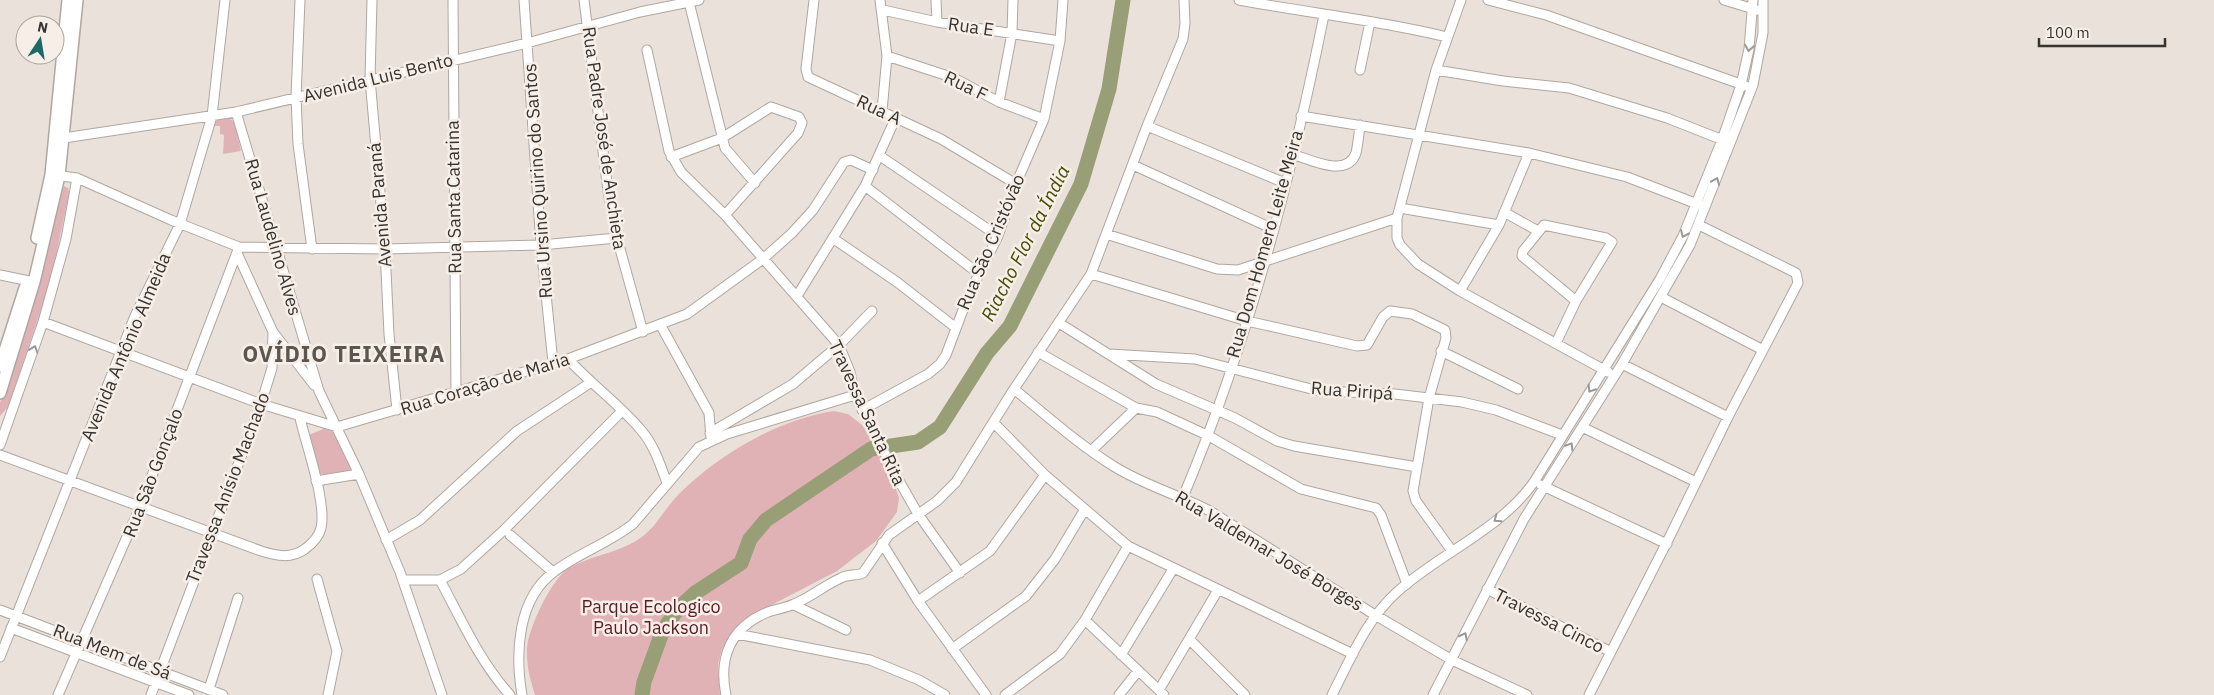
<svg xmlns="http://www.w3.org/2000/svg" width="2214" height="695" font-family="'IBM Plex Sans',sans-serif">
	<rect width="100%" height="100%" fill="#eae1da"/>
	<!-- green -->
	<path fill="#e0b2b6" d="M228,117L235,123L241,151L223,154L224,135L220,134V126H212L218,119Z
		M64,186L68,188L69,193L51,280L8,407L0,416V403Z
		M834,411L848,414L862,425L884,455L899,498L897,512L876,541L837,571L764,609L737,627L722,649L718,664L720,695H535C530,679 526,664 527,647C529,627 552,578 569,568C590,556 616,553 636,541C655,530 664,509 679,494C718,455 779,419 834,411Z
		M328,427L332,428L354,472L328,475L318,473L309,435Z"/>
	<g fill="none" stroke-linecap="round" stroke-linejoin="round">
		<!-- river -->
		<path stroke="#989f76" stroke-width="15" d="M642,695L644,682L663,630L678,609L695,593L741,563L750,539L766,520L871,449L918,442L940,427L987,353L1010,326L1081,184L1109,89L1123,0"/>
		<defs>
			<path id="minor" d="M300,0L296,97L298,144L312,249
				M372,0L370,79L385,249L389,334L397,410
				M453,0L456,393
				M524,0L541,245L553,363
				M584,0L608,191L617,238L643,332
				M814,0L806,69L808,77L941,139L1016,184
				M880,0L887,56L882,111
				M936,0L937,22
				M1239,0C1308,13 1379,20 1447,37
				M1461,0L1436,70L1397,218V238L1400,245L1418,264L1460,291L1608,372
				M1488,0L1546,15L1746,86
				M1724,0L1757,10
				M689,2L725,148L755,183
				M883,10L937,22L1060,41
				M647,50L669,151L681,172L725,215L839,345L850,372L855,395L898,479L918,514L960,573
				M887,56L954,78L999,102L1044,119
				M1360,70L1370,22
				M1436,70L1503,81L1569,88L1667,118L1728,142
				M999,102L1012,33L1013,0
				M236,112L319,391L359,474L400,572L442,695
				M1301,116L1529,153L1627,177L1700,205
				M1147,126L1285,183
				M57,139L236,112L527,43L640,12L699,0
				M1292,154C1309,159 1347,179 1356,153C1358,144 1359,134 1360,125
				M880,156L998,236
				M671,157L722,138L771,107L799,117L802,123L798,133L725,215
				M1133,165L1273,229
				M54,175L77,178L171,220L239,247L385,249L541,245L617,238
				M865,186L979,274
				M1400,208L1499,225
				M1504,212L1538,231
				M1106,234L1217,269L1238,270L1397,218
				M834,239L897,282L956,328
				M1091,274L1247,321L1357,346L1367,345L1383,317L1390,311L1412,314L1445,330L1446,338L1429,398L1413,491L1416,501L1452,551
				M0,275L34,282
				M1460,291L1499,225L1529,153
				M797,296L865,186L896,117
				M1661,297L1763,350
				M43,322L261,404L337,427L568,359L687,314L763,259L792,233L813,210L844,162L851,160L873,170
				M1059,323L1156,384L1235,418L1277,441L1294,446L1417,467
				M661,326L709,413L711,438
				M273,332L314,385
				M1556,343L1576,301L1612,242L1606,238L1544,225L1523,251L1522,256L1576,301
				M1441,351L1518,389
				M1038,352L1136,408L1157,412L1209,436L1301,489L1376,508L1381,515L1407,584
				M1109,354L1195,359L1319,391L1395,394L1462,402L1496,410L1562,435
				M568,359C591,384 619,404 641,430C654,445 660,464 667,483
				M1622,364L1728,417
				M1014,389C1047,416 1079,445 1115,467C1144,485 1179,495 1210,511L1375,615L1452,660L1527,695
				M862,410L928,374L940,364L946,355L969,294L998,236L1016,184L1044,119L1060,41L1063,0
				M994,423L1045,475L1128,546L1353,654
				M1582,427L1696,482
				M710,433L793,384L839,345L872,311
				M0,445L43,322L66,239L77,178
				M1091,451L1136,408
				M0,455L261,551C277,556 291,559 305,549C313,543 319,537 321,528C327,503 306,445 300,418
				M316,481L359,474
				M1541,485L1667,544
				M1183,497C1248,343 1291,179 1324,15
				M510,535L553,572
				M386,540L420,520L517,431L590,383
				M882,543L918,601L986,695
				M317,579L337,651L328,695
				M404,580H440L461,569L504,530L622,411
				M440,580C461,619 480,662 510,695
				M1487,589L1611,652
				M918,601L990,551L1045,475
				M794,605L846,630
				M0,610L223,695
				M1085,620L1164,695
				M11,628L189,695
				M737,634L870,660L919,680L945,695
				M1190,640L1245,695
				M952,649L1026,596L1055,559L1085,509
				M1121,655L1173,569
				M0,657L135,316L180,224L212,116L225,0
				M209,689L238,598
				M1159,690L1218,590
				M58,695L140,507L239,247
				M151,695L261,404L272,368L273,332L237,253
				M522,695C515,654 517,598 555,571C579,553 609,543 633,524L699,447L727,434L855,395
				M726,695C718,657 731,627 768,612C777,609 786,608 794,604C811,597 825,585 841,578C848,574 856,576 863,573L889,535L937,501L956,482L1014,389L1091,274L1147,126L1183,39L1185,23L1184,0
				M1005,695L1060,654L1085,620L1128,546
				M1119,695L1138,671
				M1332,695C1351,658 1366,620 1397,592C1440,553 1500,530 1534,482L1660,279L1683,236L1722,140L1741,85L1749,49L1753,0
				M1433,695L1524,519L1622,364L1690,245L1753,85L1763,33V0
				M1589,695L1670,536L1728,417L1798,283L1796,273L1699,225"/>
			<path id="major" d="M37,238L51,175L68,0
				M0,366L25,288
				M0,393L34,282L59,176L77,0"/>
		</defs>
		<!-- minor casing -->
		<use href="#minor" stroke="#afa7a0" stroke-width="11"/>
		<!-- major casing -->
		<use href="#major" stroke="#afa7a0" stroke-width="14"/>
		<!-- minor -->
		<use href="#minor" stroke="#fff" stroke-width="9"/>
		<!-- major -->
		<use href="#major" stroke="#fff" stroke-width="11"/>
	</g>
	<!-- one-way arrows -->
	<defs><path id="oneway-chevron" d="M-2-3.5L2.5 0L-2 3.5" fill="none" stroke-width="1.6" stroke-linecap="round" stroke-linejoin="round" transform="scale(1.25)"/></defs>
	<g stroke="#9a9998">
		<use href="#oneway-chevron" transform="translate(1749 48) rotate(99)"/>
		<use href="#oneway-chevron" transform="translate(1716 181) rotate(-68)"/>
		<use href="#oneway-chevron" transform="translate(1684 234) rotate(114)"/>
		<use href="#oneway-chevron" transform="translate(34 349) rotate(-71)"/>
		<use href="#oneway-chevron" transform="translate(1591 389) rotate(122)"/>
		<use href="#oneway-chevron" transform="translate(1570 446) rotate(-58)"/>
		<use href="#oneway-chevron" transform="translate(1497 519) rotate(145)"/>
		<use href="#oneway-chevron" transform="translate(1464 636) rotate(-63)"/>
	</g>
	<g text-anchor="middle" stroke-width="5" stroke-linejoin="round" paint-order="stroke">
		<!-- street labels -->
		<g font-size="18" fill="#363330" stroke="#f7efe7">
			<text transform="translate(971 27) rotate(8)" y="6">Rua E</text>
			<text transform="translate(378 78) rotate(-14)" y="6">Avenida Luis Bento</text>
			<text transform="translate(966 86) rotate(26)" y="6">Rua F</text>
			<text transform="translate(879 110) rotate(25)" y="6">Rua A</text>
			<text transform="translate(604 138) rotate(82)" y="6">Rua Padre José de Anchieta</text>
			<text transform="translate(538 181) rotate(-94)" y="6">Rua Ursino Quirino do Santos</text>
			<text transform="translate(454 197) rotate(-91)" y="6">Rua Santa Catarina</text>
			<text transform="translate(380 205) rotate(-95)" y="6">Avenida Paraná</text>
			<text transform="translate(273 237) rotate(74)" y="6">Rua Laudelino Alves</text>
			<text transform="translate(991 242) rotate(-67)" y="6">Rua São Cristóvão</text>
			<text transform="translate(1265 244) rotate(-74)" y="6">Rua Dom Homero Leite Meira</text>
			<text transform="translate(126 347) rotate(-67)" y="6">Avenida Antônio Almeida</text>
			<text transform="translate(485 384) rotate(-17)" y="6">Rua Coração de Maria</text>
			<text transform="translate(1352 391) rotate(4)" y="6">Rua Piripá</text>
			<text transform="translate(867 413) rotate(65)" y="6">Travessa Santa Rita</text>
			<text transform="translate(153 473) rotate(-69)" y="6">Rua São Gonçalo</text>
			<text transform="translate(228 488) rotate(-69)" y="6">Travessa Anísio Machado</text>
			<text transform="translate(1269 551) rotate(31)" y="6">Rua Valdemar José Borges</text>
			<text transform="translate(1549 621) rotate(27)" y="6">Travessa Cinco</text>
			<text transform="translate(112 652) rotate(21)" y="6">Rua Mem de Sá</text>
		</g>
		<!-- park labels -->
		<g font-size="18" fill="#581c27" stroke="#f7efe7">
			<text x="651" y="613">Parque Ecologico<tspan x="651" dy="21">Paulo Jackson</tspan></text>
		</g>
		<!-- water labels -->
		<g font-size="19" font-style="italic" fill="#474d06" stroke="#f7efe7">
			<text transform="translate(1025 243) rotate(-63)" y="7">Riacho Flor da Índia</text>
		</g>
		<!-- district labels -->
		<g font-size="22" font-weight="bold" letter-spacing="1" fill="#5d5650" stroke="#f7efe7">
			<text x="344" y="362">OVÍDIO TEIXEIRA</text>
		</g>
	</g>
	<!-- north arrow -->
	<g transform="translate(40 40) rotate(12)"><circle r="24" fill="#f7efe7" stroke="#aaa49e"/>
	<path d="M0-4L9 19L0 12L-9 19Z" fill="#1c6967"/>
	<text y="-8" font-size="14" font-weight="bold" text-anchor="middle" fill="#363330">N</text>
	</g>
	<!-- scale -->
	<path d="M2039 38v8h126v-8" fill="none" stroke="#363330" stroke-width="2.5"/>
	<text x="2046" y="38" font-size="15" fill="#363330" stroke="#f7efe7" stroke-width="4" paint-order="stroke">100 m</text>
</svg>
